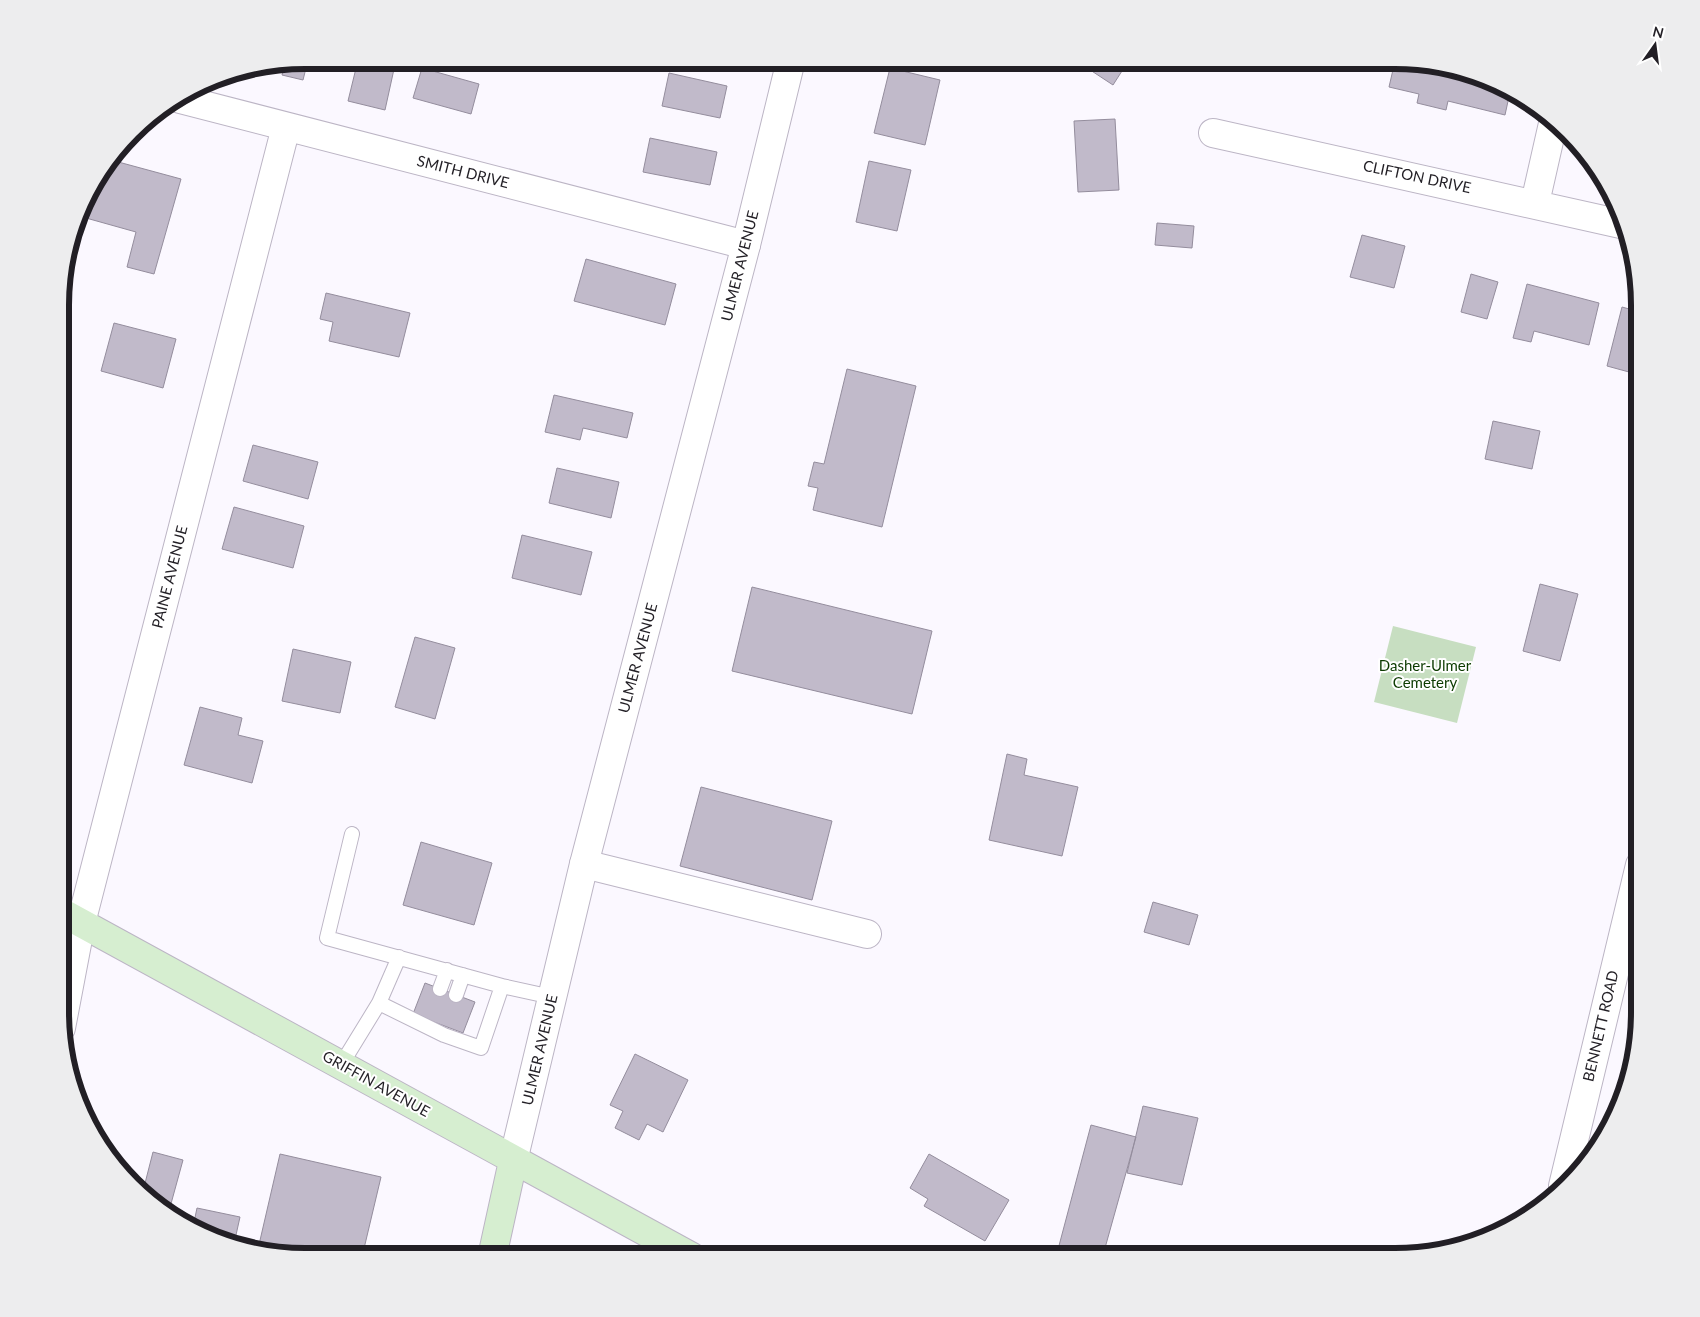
<svg xmlns="http://www.w3.org/2000/svg" width="1700" height="1317" font-family="Lato,sans-serif">
	<rect width="100%" height="100%" fill="#fbf8ff"/>
	<!-- green -->
	<path fill="#c7dec1" d="M1393,626L1476,647L1457,723L1374,702Z"/>
	<!-- building -->
	<path fill="#c1baca" stroke="#948d9d" d="M308,60L303,80L282,75L285,63Z
		M358,60H396L385,110L348,101Z
		M1075,60H1129L1113,85Z
		M1395,61H1411L1489,79L1510,92L1505,115L1448,101L1446,110L1417,103L1419,94L1389,87Z
		M422,68L479,84L471,114L413,98Z
		M890,68L940,80L925,145L874,133Z
		M669,73L727,86L720,118L662,106Z
		M1115,119L1119,190L1078,192L1074,121Z
		M650,138L717,152L710,185L643,172Z
		M111,160L181,179L154,274L127,267L136,232L86,218L90,202L87,200L93,183Z
		M869,161L911,170L897,231L856,222Z
		M1157,223L1194,226L1192,248L1155,245Z
		M1362,235L1405,246L1394,288L1350,277Z
		M586,259L676,284L665,325L574,301Z
		M1471,274L1498,282L1487,319L1461,312Z
		M1527,284L1599,303L1589,345L1534,331L1531,342L1513,338Z
		M326,293L410,313L399,357L329,341L333,322L320,319Z
		M1622,307L1640,312V375L1607,366Z
		M114,323L176,339L163,388L101,371Z
		M847,369L916,386L882,527L813,510L818,488L808,486L814,462L824,464Z
		M554,395L633,413L627,438L583,428L580,440L545,432Z
		M1493,421L1540,431L1532,469L1485,459Z
		M253,445L318,462L308,499L243,481Z
		M557,468L619,482L611,518L549,503Z
		M234,507L304,526L293,568L222,549Z
		M522,535L592,552L581,595L512,578Z
		M1540,584L1578,594L1560,661L1523,651Z
		M752,587L932,631L912,714L732,671Z
		M415,637L455,648L435,719L395,707Z
		M293,649L351,662L340,713L282,701Z
		M200,707L242,718L238,735L263,741L252,783L184,765Z
		M1007,754L1027,759L1024,775L1078,787L1062,856L989,840Z
		M701,787L832,821L812,900L680,866Z
		M421,842L492,863L474,925L403,905Z
		M1153,902L1198,915L1189,945L1144,932Z
		M425,983L475,1002L463,1033L413,1014Z
		M635,1054L688,1080L663,1132L647,1124L639,1140L615,1128L623,1111L610,1105Z
		M1143,1106L1198,1118L1182,1185L1127,1173Z
		M1091,1125L1136,1137L1105,1248L1135,1257H1056Z
		M153,1152L183,1160L169,1211L142,1195Z
		M280,1154L381,1177L362,1257L289,1256L258,1249Z
		M929,1154L1009,1200L985,1241L924,1206L928,1199L910,1188Z
		M197,1208L240,1217L234,1244L211,1238L193,1227Z"/>
	<g fill="none" stroke-linecap="round" stroke-linejoin="round">
		<defs>
			<path id="service" d="M352,834L327,938L502,986
				M440,989L447,970
				M456,995L463,975
				M379,1003L399,957
				M341,1065L379,1003L444,1035L481,1048L502,986L552,997"/>
			<path id="minor" d="M180,99L746,245
				M1213,133L1621,224
				M1535,203L1554,119
				M584,864L867,934
				M61,1028L81,923L286,127
				M1563,1186L1640,865"/>
			<path id="tertiary" d="M513,1161L584,864L746,245L791,60"/>
			<path id="secondary" d="M61,912L692,1257
				M492,1257L513,1161"/>
		</defs>
		<!-- service casing -->
		<use href="#service" stroke="#bcb5c5" stroke-width="16"/>
		<!-- minor casing -->
		<use href="#minor" stroke="#bcb5c5" stroke-width="30"/>
		<!-- tertiary casing -->
		<use href="#tertiary" stroke="#bcb5c5" stroke-width="30"/>
		<!-- secondary casing -->
		<use href="#secondary" stroke="#bcb5c5" stroke-width="30"/>
		<!-- service -->
		<use href="#service" stroke="#fff" stroke-width="14"/>
		<!-- minor -->
		<use href="#minor" stroke="#fff" stroke-width="28"/>
		<!-- tertiary -->
		<use href="#tertiary" stroke="#fff" stroke-width="28"/>
		<!-- secondary -->
		<use href="#secondary" stroke="#d6eed0" stroke-width="28"/>
	</g>
	<g text-anchor="middle" stroke-width="4" stroke-linejoin="round" paint-order="stroke">
		<!-- street labels -->
		<g font-size="15" fill="#221f25" stroke="#fff">
			<text transform="translate(463 172) rotate(14)" y="5">SMITH DRIVE</text>
			<text transform="translate(1417 177) rotate(12)" y="5">CLIFTON DRIVE</text>
			<text transform="translate(740 266) rotate(-76)" y="5">ULMER AVENUE</text>
			<text transform="translate(170 577) rotate(-76)" y="5">PAINE AVENUE</text>
			<text transform="translate(638 658) rotate(-75)" y="5">ULMER AVENUE</text>
			<text transform="translate(1601 1026) rotate(-77)" y="5">BENNETT ROAD</text>
			<text transform="translate(540 1050) rotate(-77)" y="5">ULMER AVENUE</text>
			<text transform="translate(376 1084) rotate(29)" y="5">GRIFFIN AVENUE</text>
		</g>
		<!-- park labels -->
		<g font-size="15" fill="#0c3b00" stroke="#fff">
			<text x="1425" y="671">Dasher-Ulmer<tspan x="1425" dy="17">Cemetery</tspan></text>
		</g>
	</g>
	<!-- crop -->
	<path d="M0 0H1700V1317H0ZM305 69H1395A236 236 0 0 1 1631 305V1012A236 236 0 0 1 1395 1248H305A236 236 0 0 1 69 1012V305A236 236 0 0 1 305 69Z" fill="#ededee" fill-rule="evenodd"/>
	<path fill="none" stroke="#221f25" stroke-width="6" d="M305 69H1395A236 236 0 0 1 1631 305V1012A236 236 0 0 1 1395 1248H305A236 236 0 0 1 69 1012V305A236 236 0 0 1 305 69Z"/>
	<!-- north arrow -->
	<g transform="translate(1655 45) rotate(14)" stroke="#ffffff" stroke-width="4" paint-order="stroke">
	<path d="M0-4L9 19L0 12L-9 19Z" fill="#221f25"/>
	<text y="-8" font-size="14" font-weight="bold" text-anchor="middle" fill="#221f25">N</text>
	</g>
</svg>
